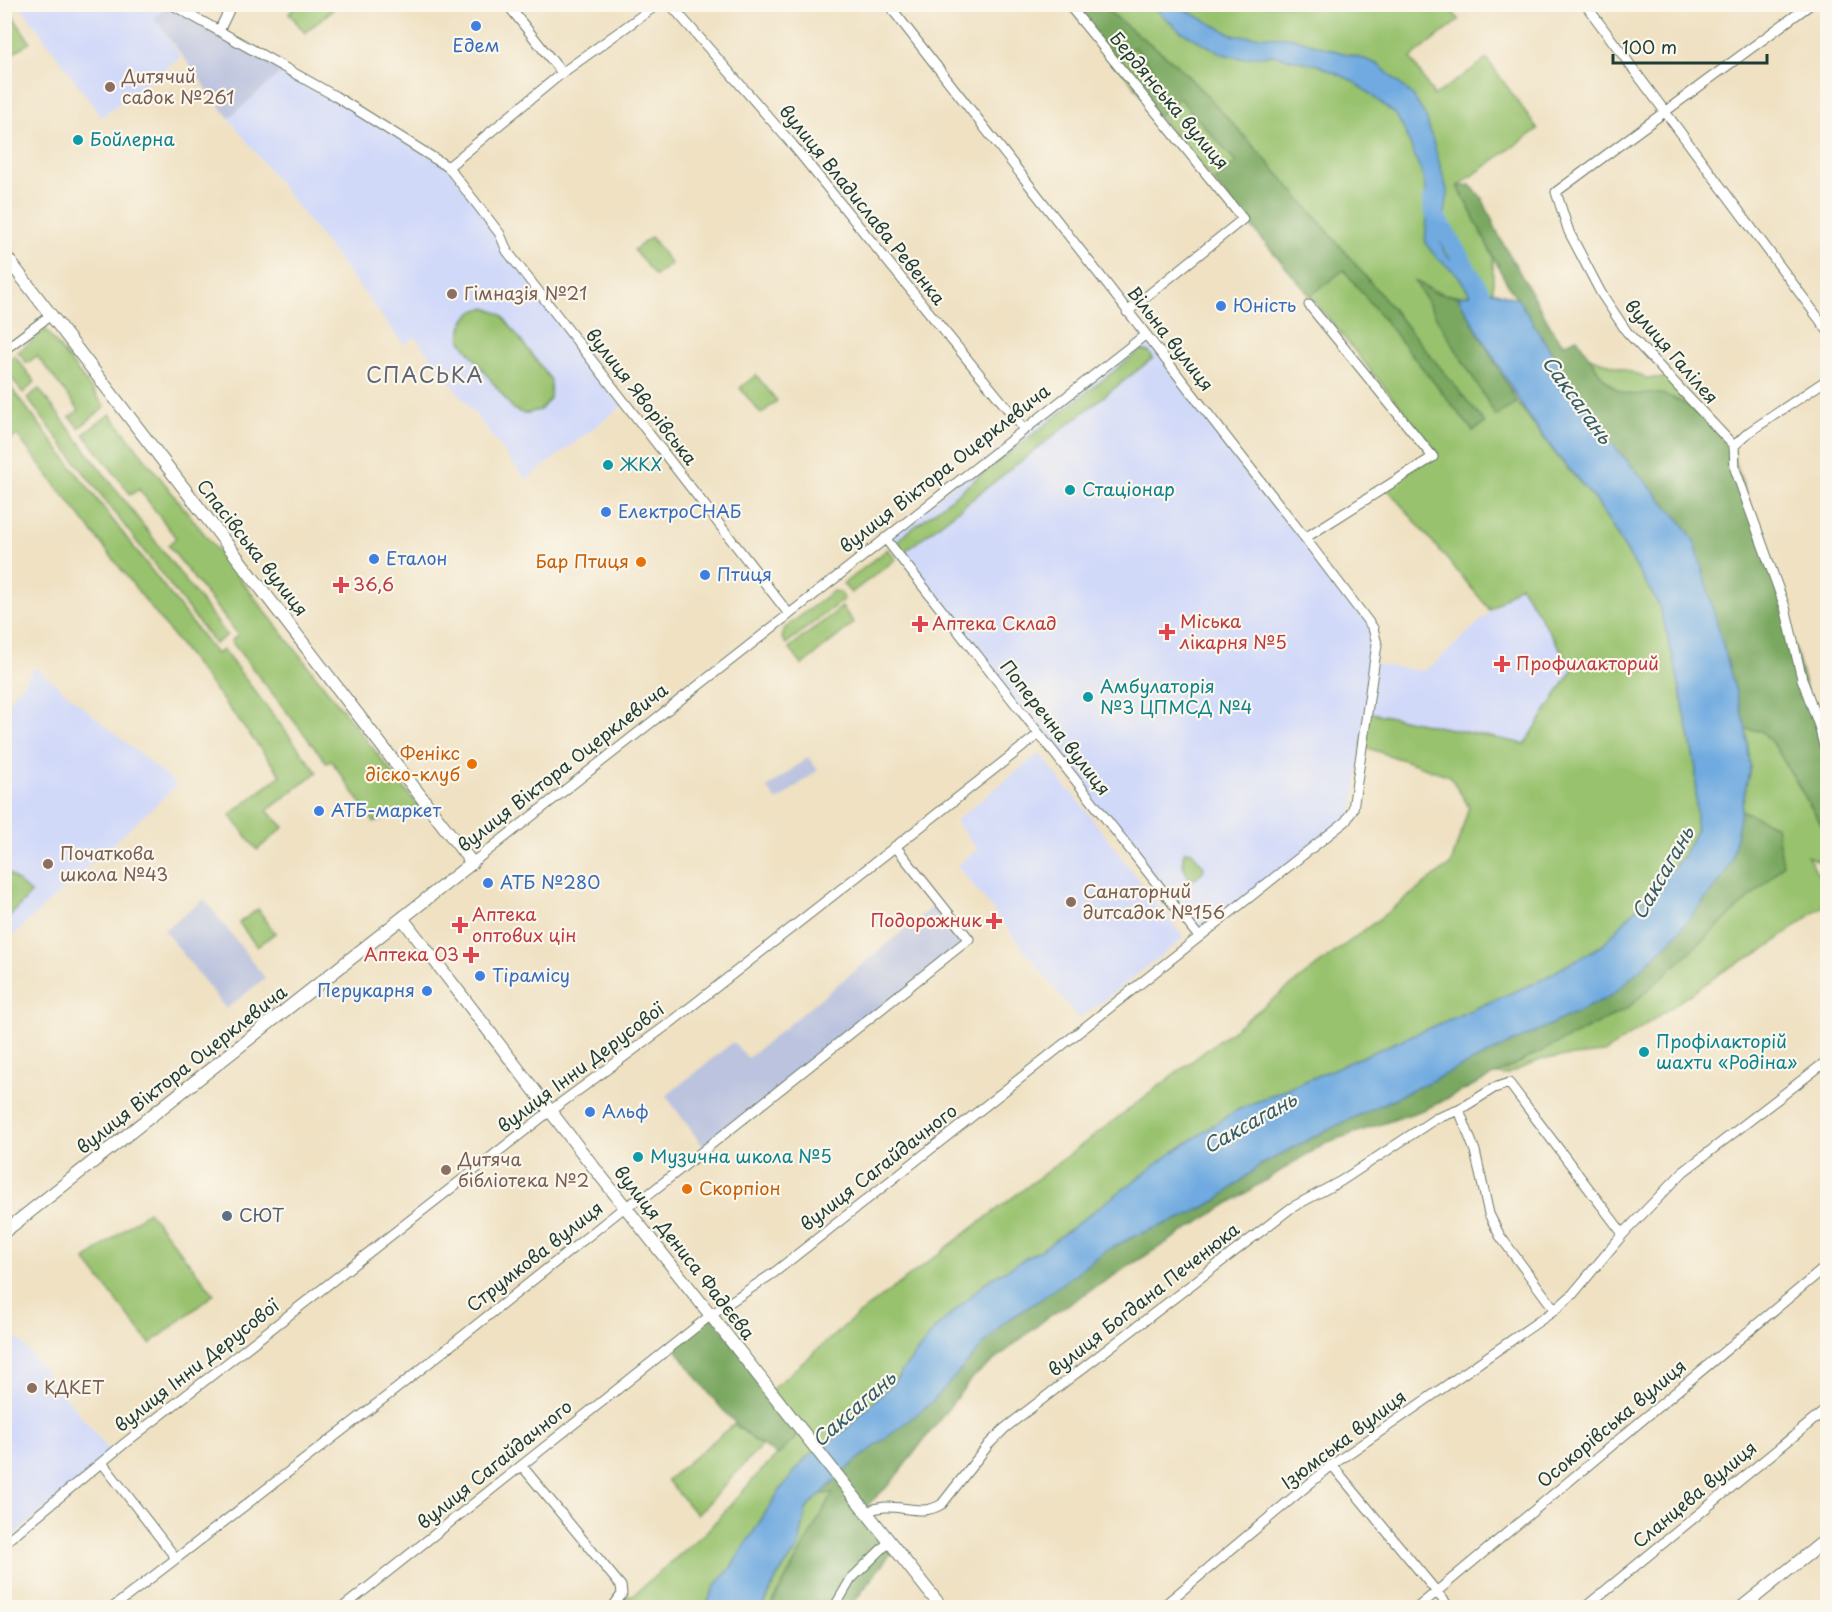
<svg xmlns="http://www.w3.org/2000/svg" width="1832" height="1612" font-family="'Playpen Sans',sans-serif">
	<rect width="100%" height="100%" fill="#fbf7ec"/>
	<filter id="ink" filterUnits="userSpaceOnUse"><feTurbulence type="fractalNoise" baseFrequency=".0167" numOctaves="2"/><feDisplacementMap in="SourceGraphic" scale="12" xChannelSelector="R" yChannelSelector="G"/><feConvolveMatrix kernelMatrix="1 2 1 2 8 2 1 2 1" color-interpolation-filters="sRGB"/></filter>
	<filter id="wash" filterUnits="userSpaceOnUse"><feTurbulence type="fractalNoise" baseFrequency=".008" numOctaves="4" result="noise"/><feDisplacementMap in="SourceGraphic" scale="24" xChannelSelector="R" yChannelSelector="G"/><feGaussianBlur stdDeviation="1.35" result="paint"/><feColorMatrix in="noise" values="0 0 0 0 0 0 0 0 0 0 0 0 0 0 0 0 0 1.4 0 .05"/><feComposite in="paint" operator="in"/></filter>
	<g filter="url(#wash)">
		<rect width="100%" height="100%" fill="#efe1c2"/>
		<!-- built -->
		<path fill="#d1d9f9" d="M20,5H168L155,18L181,57L101,117Z
			M285,69L448,167L625,404L526,480L415,337L404,345L229,118Z
			M1145,335L1373,628L1375,664L1423,671L1434,664L1519,585L1573,669L1525,744L1367,712L1353,809L1346,821L1199,937L885,539Z
			M35,667L177,785L5,943V706Z
			M1037,755H1042L1068,791L1070,790L1184,938L1079,1019L957,865L978,849L955,821Z
			M4,1321L113,1455L4,1543Z"/>
		<!-- industrial -->
		<path fill="#bbc3de" d="M168,5L285,69L229,118L154,18Z
			M808,757L818,770L777,801L767,788Z
			M204,899L265,978L226,1009L164,930Z
			M938,902L969,939L705,1149L666,1096L733,1042L748,1058Z"/>
		<!-- green -->
		<path fill="#99c26e" stroke="#5c8051" stroke-width="1.5" d="M5,4L30,42L12,54L5,42Z
			M299,5H335L337,6L305,33L289,13Z
			M1103,5H1447L1459,20L1411,58L1434,96L1487,59L1538,129L1458,186L1493,257V291C1461,297 1445,300 1416,281L1508,409L1517,402L1557,456L1597,502L1659,605L1675,665L1696,769V831L1682,858L1603,945L1537,982L1235,1111L1169,1155L1047,1246L987,1281L935,1329L892,1384L844,1431L805,1459L778,1493L730,1569L715,1586L705,1607L612,1608L618,1600L633,1595L707,1531L760,1472L801,1432L770,1391L849,1322L1451,864L1469,807L1450,776L1362,746L1367,712L1525,744L1573,669L1520,585L1490,610L1385,486L1438,453L1310,296L1343,269L1473,431L1485,423C1388,303 1291,182 1183,71C1159,46 1126,31 1103,5Z
			M1134,47L1154,70L1135,87L1116,63Z
			M1179,97L1236,162L1214,182L1158,116Z
			M651,237L671,264L655,276L634,250Z
			M486,308L501,314L551,380L550,399L540,410L524,414L513,409L461,341C458,324 469,309 486,308Z
			M46,330L105,407L79,428L70,417L79,410L37,356L27,363L18,352Z
			M1141,350L1149,352L1153,358L903,553L898,545L899,539Z
			M14,355L35,382L23,393L5,370V363Z
			M1590,357L1647,378H1670L1707,419L1653,393L1632,396L1617,390L1601,375Z
			M756,375L777,401L761,414L740,388Z
			M5,380L216,654L223,650L317,772L267,811L284,827L257,850L230,815L281,775L17,435L5,444Z
			M39,389L227,635L215,644L27,398Z
			M110,414L419,807L374,822L331,760L327,763L231,641L238,635L168,545L176,538L139,489L131,495L84,434Z
			M888,549L896,559L851,593L843,584Z
			M833,591L839,592L844,599L786,644L782,638L785,628Z
			M842,607L854,623L802,665L789,648Z
			M1746,729L1761,731L1775,746L1827,833V865L1807,856L1827,888V903L1762,951L1730,967L1604,1053L1543,1059L1505,1075L1497,1074L1628,1008L1768,881L1776,826L1741,810L1750,767Z
			M1185,851L1192,852L1204,867L1203,872L1195,879H1190C1184,872 1180,859 1185,851Z
			M5,870L31,893L5,922Z
			M258,909L275,933L257,947L239,923Z
			M148,1211L214,1294L150,1344L85,1260Z
			M734,1424L761,1446L697,1515L667,1480Z
			M833,1493L770,1607L763,1608L777,1577L799,1547L804,1512L821,1494Z"/>
		<!-- forest -->
		<path fill="#7aa861" stroke="#4c724a" stroke-width="1.5" d="M1068,5H1103C1127,31 1159,46 1183,71C1291,182 1388,303 1485,423L1473,431L1344,270L1310,296L1214,182L1236,162L1179,98L1158,116L1135,87L1154,70L1134,47L1116,63Z
			M1470,185L1482,198L1500,238L1556,336L1564,344L1577,338C1589,355 1598,377 1616,389C1631,400 1648,390 1665,395C1690,402 1716,429 1734,446V459L1773,572L1827,762V834L1775,746L1761,731L1746,729L1695,543L1684,525L1599,429L1505,280L1458,186Z
			M1414,280L1432,292L1458,297L1517,402L1496,416Z
			M1741,810L1776,826L1783,864L1768,881L1628,1008L1426,1109L1325,1143L1048,1317L971,1379L890,1484L863,1509L895,1548L850,1607L770,1608L833,1493L821,1494L851,1465L931,1403L1004,1322L1040,1300L1107,1250L1137,1235L1189,1215L1216,1201L1259,1166L1321,1133L1611,996L1731,861Z
			M711,1315L802,1432L778,1455C731,1430 704,1386 673,1345Z"/>
		<!-- water -->
		<path fill="#70aae0" stroke="#48748a" stroke-width="1.5" d="M1151,5H1176L1235,36L1289,37L1367,60L1379,65L1413,96L1426,117L1448,193L1445,213L1437,230L1445,253L1486,292L1493,291L1518,299L1599,429L1684,525L1695,543L1746,729L1750,767L1731,861L1721,880L1671,941L1611,996L1321,1133L1259,1166L1216,1201L1189,1215L1137,1235L1107,1250L1040,1300L1004,1322L931,1403L851,1465L806,1509L799,1547L777,1577L763,1607L705,1608L715,1586L730,1569L778,1493L805,1459L844,1431L892,1384L935,1329L987,1281L1047,1246L1169,1155L1235,1111L1537,982L1603,945L1682,858L1696,831V769L1675,665L1659,605L1597,502L1557,455L1525,411L1458,297L1470,294L1457,274L1437,258L1425,243L1428,203L1422,174L1405,132L1396,115L1353,81L1318,65L1271,55L1241,58L1223,54L1180,31Z"/>
		<g fill="none" stroke-linecap="round" stroke-linejoin="round">
			<!-- river -->
			<path stroke="#70aae0" stroke-width="18" d="M1431,201L1433,211L1487,302"/>
		</g>
	</g>
	<g filter="url(#ink)">
		<g fill="none" stroke-linecap="round" stroke-linejoin="round">
			<defs>
				<path id="minor" d="M171,4L335,96L448,167L500,234L507,251L789,614
					M507,4L562,73
					M670,4L792,144L1024,429
					M1068,4L1243,219L1127,312
					M1585,4L1828,331
					M219,31L232,4
					M448,167L562,73L658,4
					M4,350L51,315
					M1734,446L1627,332L1601,293L1569,232L1556,192L1811,4
					M1734,446L1735,469L1785,607L1802,679L1819,726L1828,762
					M1734,446L1749,432L1828,379
					M885,538L1199,937
					M1305,538L1433,457L1309,305
					M472,863L1145,335
					M1459,1110L1494,1088L1509,1083L1623,1234
					M103,1464L175,1557
					M1332,1465L1450,1608
					M522,1466L621,1586L622,1594L612,1608
					M866,1513C891,1497 918,1520 942,1504L989,1444L1005,1428L1291,1208L1341,1181L1435,1119L1459,1110L1475,1151L1489,1214L1500,1236L1555,1310L1572,1295L1623,1234L1683,1172L1828,1060
					M4,1543L125,1443L550,1111L674,1020L1039,734
					M112,1608L396,1389L626,1206L649,1194L969,939L895,846
					M342,1608L711,1315L775,1272L1346,821L1353,809L1377,644L1373,628L1305,538L888,4
					M834,1608L851,1579L890,1541
					M1161,1608L1332,1465L1555,1310
					M1417,1608L1828,1265
					M1584,1608L1828,1408"/>
				<path id="tertiary" d="M4,254L472,863L4,1232
					M402,918L581,1151L942,1608
					M1741,1608L1828,1538"/>
			</defs>
			<!-- minor casing -->
			<use href="#minor" stroke="#687666" stroke-width="11"/>
			<!-- tertiary casing -->
			<use href="#tertiary" stroke="#687666" stroke-width="14"/>
			<!-- minor -->
			<use href="#minor" stroke="#fff" stroke-width="9"/>
			<!-- tertiary -->
			<use href="#tertiary" stroke="#fff" stroke-width="12"/>
		</g>
	</g>
	<!-- markers -->
	<g fill="#3f7fe0" stroke="#fbf7ec" stroke-width="2">
		<circle cx="476" cy="26" r="6"/>
		<circle cx="1221" cy="306" r="6"/>
		<circle cx="606" cy="512" r="6"/>
		<circle cx="374" cy="559" r="6"/>
		<circle cx="705" cy="575" r="6"/>
		<circle cx="319" cy="811" r="6"/>
		<circle cx="488" cy="883" r="6"/>
		<circle cx="480" cy="976" r="6"/>
		<circle cx="427" cy="991" r="6"/>
		<circle cx="590" cy="1112" r="6"/>
	</g>
	<g fill="#8d6e63" stroke="#fbf7ec" stroke-width="2">
		<circle cx="110" cy="87" r="6"/>
		<circle cx="452" cy="294" r="6"/>
		<circle cx="48" cy="864" r="6"/>
		<circle cx="1071" cy="902" r="6"/>
		<circle cx="446" cy="1170" r="6"/>
		<circle cx="32" cy="1388" r="6"/>
	</g>
	<g fill="#0f9aa8" stroke="#fbf7ec" stroke-width="2">
		<circle cx="78" cy="140" r="6"/>
		<circle cx="608" cy="465" r="6"/>
		<circle cx="1070" cy="490" r="6"/>
		<circle cx="1088" cy="697" r="6"/>
		<circle cx="1644" cy="1052" r="6"/>
		<circle cx="638" cy="1157" r="6"/>
	</g>
	<g fill="#e8710a" stroke="#fbf7ec" stroke-width="2">
		<circle cx="641" cy="562" r="6"/>
		<circle cx="472" cy="764" r="6"/>
		<circle cx="687" cy="1189" r="6"/>
	</g>
	<g fill="#e0444e" stroke="#fbf7ec" stroke-width="2">
		<path d="M338 576h6v6h6v6h-6v6h-6v-6h-6v-6h6z"/>
		<path d="M917 615h6v6h6v6h-6v6h-6v-6h-6v-6h6z"/>
		<path d="M1164 623h6v6h6v6h-6v6h-6v-6h-6v-6h6z"/>
		<path d="M1499 655h6v6h6v6h-6v6h-6v-6h-6v-6h6z"/>
		<path d="M991 912h6v6h6v6h-6v6h-6v-6h-6v-6h6z"/>
		<path d="M457 916h6v6h6v6h-6v6h-6v-6h-6v-6h6z"/>
		<path d="M468 946h6v6h6v6h-6v6h-6v-6h-6v-6h6z"/>
	</g>
	<circle fill="#5c6f8a" stroke="#fbf7ec" stroke-width="2" cx="227" cy="1216" r="6"/>
	<g text-anchor="middle" stroke-width="4.5" stroke-linejoin="round" paint-order="stroke">
		<!-- shop labels -->
		<g font-size="18" fill="#366cbe" stroke="#fbf7ec" text-anchor="start">
			<text x="476" y="52" text-anchor="middle">Едем</text>
			<text x="1233" y="312">Юність</text>
			<text x="618" y="518">ЕлектроСНАБ</text>
			<text x="386" y="565">Еталон</text>
			<text x="717" y="581">Птиця</text>
			<text x="331" y="817">АТБ-маркет</text>
			<text x="500" y="889">АТБ №280</text>
			<text x="492" y="982">Тірамісу</text>
			<text x="415" y="997" text-anchor="end">Перукарня</text>
			<text x="602" y="1118">Альф</text>
		</g>
		<!-- education labels -->
		<g font-size="18" fill="#785e54" stroke="#fbf7ec" text-anchor="start">
			<text x="122" y="83">Дитячий<tspan x="122" dy="21">садок №261</tspan></text>
			<text x="464" y="300">Гімназія №21</text>
			<text x="60" y="860">Початкова<tspan x="60" dy="21">школа №43</tspan></text>
			<text x="1083" y="898">Санаторний<tspan x="1083" dy="21">дитсадок №156</tspan></text>
			<text x="458" y="1166">Дитяча<tspan x="458" dy="21">бібліотека №2</tspan></text>
			<text x="44" y="1394">КДКЕТ</text>
		</g>
		<!-- street labels -->
		<g font-size="18" fill="#1f3d34" stroke="#fbf7ec">
			<text transform="translate(1169 101) rotate(50)" y="6">Бердянська вулиця</text>
			<text transform="translate(862 205) rotate(51)" y="6">вулиця Владислава Ревенка</text>
			<text transform="translate(1170 339) rotate(52)" y="6">Вільна вулиця</text>
			<text transform="translate(1671 352) rotate(49)" y="6">вулиця Галілея</text>
			<text transform="translate(641 397) rotate(52)" y="6">вулиця Яворівська</text>
			<text transform="translate(945 469) rotate(-38)" y="6">вулиця Віктора Оцерклевича</text>
			<text transform="translate(252 548) rotate(52)" y="6">Спасівська вулиця</text>
			<text transform="translate(1055 728) rotate(52)" y="6">Поперечна вулиця</text>
			<text transform="translate(563 768) rotate(-38)" y="6">вулиця Віктора Оцерклевича</text>
			<text transform="translate(581 1068) rotate(-37)" y="6">вулиця Інни Дерусової</text>
			<text transform="translate(182 1070) rotate(-38)" y="6">вулиця Віктора Оцерклевича</text>
			<text transform="translate(879 1168) rotate(-38)" y="6">вулиця Сагайдачного</text>
			<text transform="translate(684 1253) rotate(52)" y="6">вулиця Дениса Фадєєва</text>
			<text transform="translate(535 1257) rotate(-38)" y="6">Струмкова вулиця</text>
			<text transform="translate(1144 1300) rotate(-38)" y="6">вулиця Богдана Печенюка</text>
			<text transform="translate(197 1366) rotate(-38)" y="6">вулиця Інни Дерусової</text>
			<text transform="translate(1612 1424) rotate(-40)" y="6">Осокорівська вулиця</text>
			<text transform="translate(1344 1440) rotate(-37)" y="6">Ізюмська вулиця</text>
			<text transform="translate(495 1465) rotate(-39)" y="6">вулиця Сагайдачного</text>
			<text transform="translate(1695 1495) rotate(-40)" y="6">Сланцева вулиця</text>
		</g>
		<!-- culture labels -->
		<g font-size="18" fill="#0d838f" stroke="#fbf7ec" text-anchor="start">
			<text x="90" y="146">Бойлерна</text>
			<text x="620" y="471">ЖКХ</text>
			<text x="1082" y="496">Стаціонар</text>
			<text x="1100" y="693">Амбулаторія<tspan x="1100" dy="21">№3 ЦПМСД №4</tspan></text>
			<text x="1656" y="1048">Профілакторій<tspan x="1656" dy="21">шахти «Родіна»</tspan></text>
			<text x="650" y="1163">Музична школа №5</text>
		</g>
		<!-- food labels -->
		<g font-size="18" fill="#c56008" stroke="#fbf7ec" text-anchor="end">
			<text x="629" y="568">Бар Птиця</text>
			<text x="460" y="760">Фенікс<tspan x="460" dy="21">діско-клуб</tspan></text>
			<text x="699" y="1195" text-anchor="start">Скорпіон</text>
		</g>
		<!-- health labels -->
		<g font-size="18" fill="#be3a42" stroke="#fbf7ec" text-anchor="start">
			<text x="353" y="591">36,6</text>
			<text x="1180" y="628">Міська<tspan x="1180" dy="21">лікарня №5</tspan></text>
			<text x="932" y="630">Аптека Склад</text>
			<text x="1516" y="670">Профилакторий</text>
			<text x="472" y="921">Аптека<tspan x="472" dy="21">оптових цін</tspan></text>
			<text x="982" y="927" text-anchor="end">Подорожник</text>
			<text x="459" y="961" text-anchor="end">Аптека 03</text>
		</g>
		<!-- service labels -->
		<g font-size="18" fill="#4e5e75" stroke="#fbf7ec" text-anchor="start">
			<text x="239" y="1222">СЮТ</text>
		</g>
		<!-- water labels -->
		<g font-size="20" font-style="italic" fill="#375e68" stroke="#fbf7ec">
			<text transform="translate(1577 400) rotate(54)" y="7">Саксагань</text>
			<text transform="translate(1663 873) rotate(-60)" y="7">Саксагань</text>
			<text transform="translate(1250 1123) rotate(-29)" y="7">Саксагань</text>
			<text transform="translate(854 1409) rotate(-41)" y="7">Саксагань</text>
		</g>
		<!-- quarter labels -->
		<g font-size="21" letter-spacing="1.5" fill="#606676" stroke="#fbf7ec">
			<text x="425" y="383">СПАСЬКА</text>
		</g>
	</g>
	<!-- margin -->
	<rect width="1832" height="1612" fill="none" stroke="#fbf7ec" stroke-width="24"/>
	<!-- scale -->
	<path d="M1613 54v9h154v-9" fill="none" stroke="#1f3d34" stroke-width="3"/>
	<text x="1622" y="54" font-size="18" fill="#1f3d34" stroke="#fbf7ec" stroke-width="4.5" paint-order="stroke">100 m</text>
</svg>
